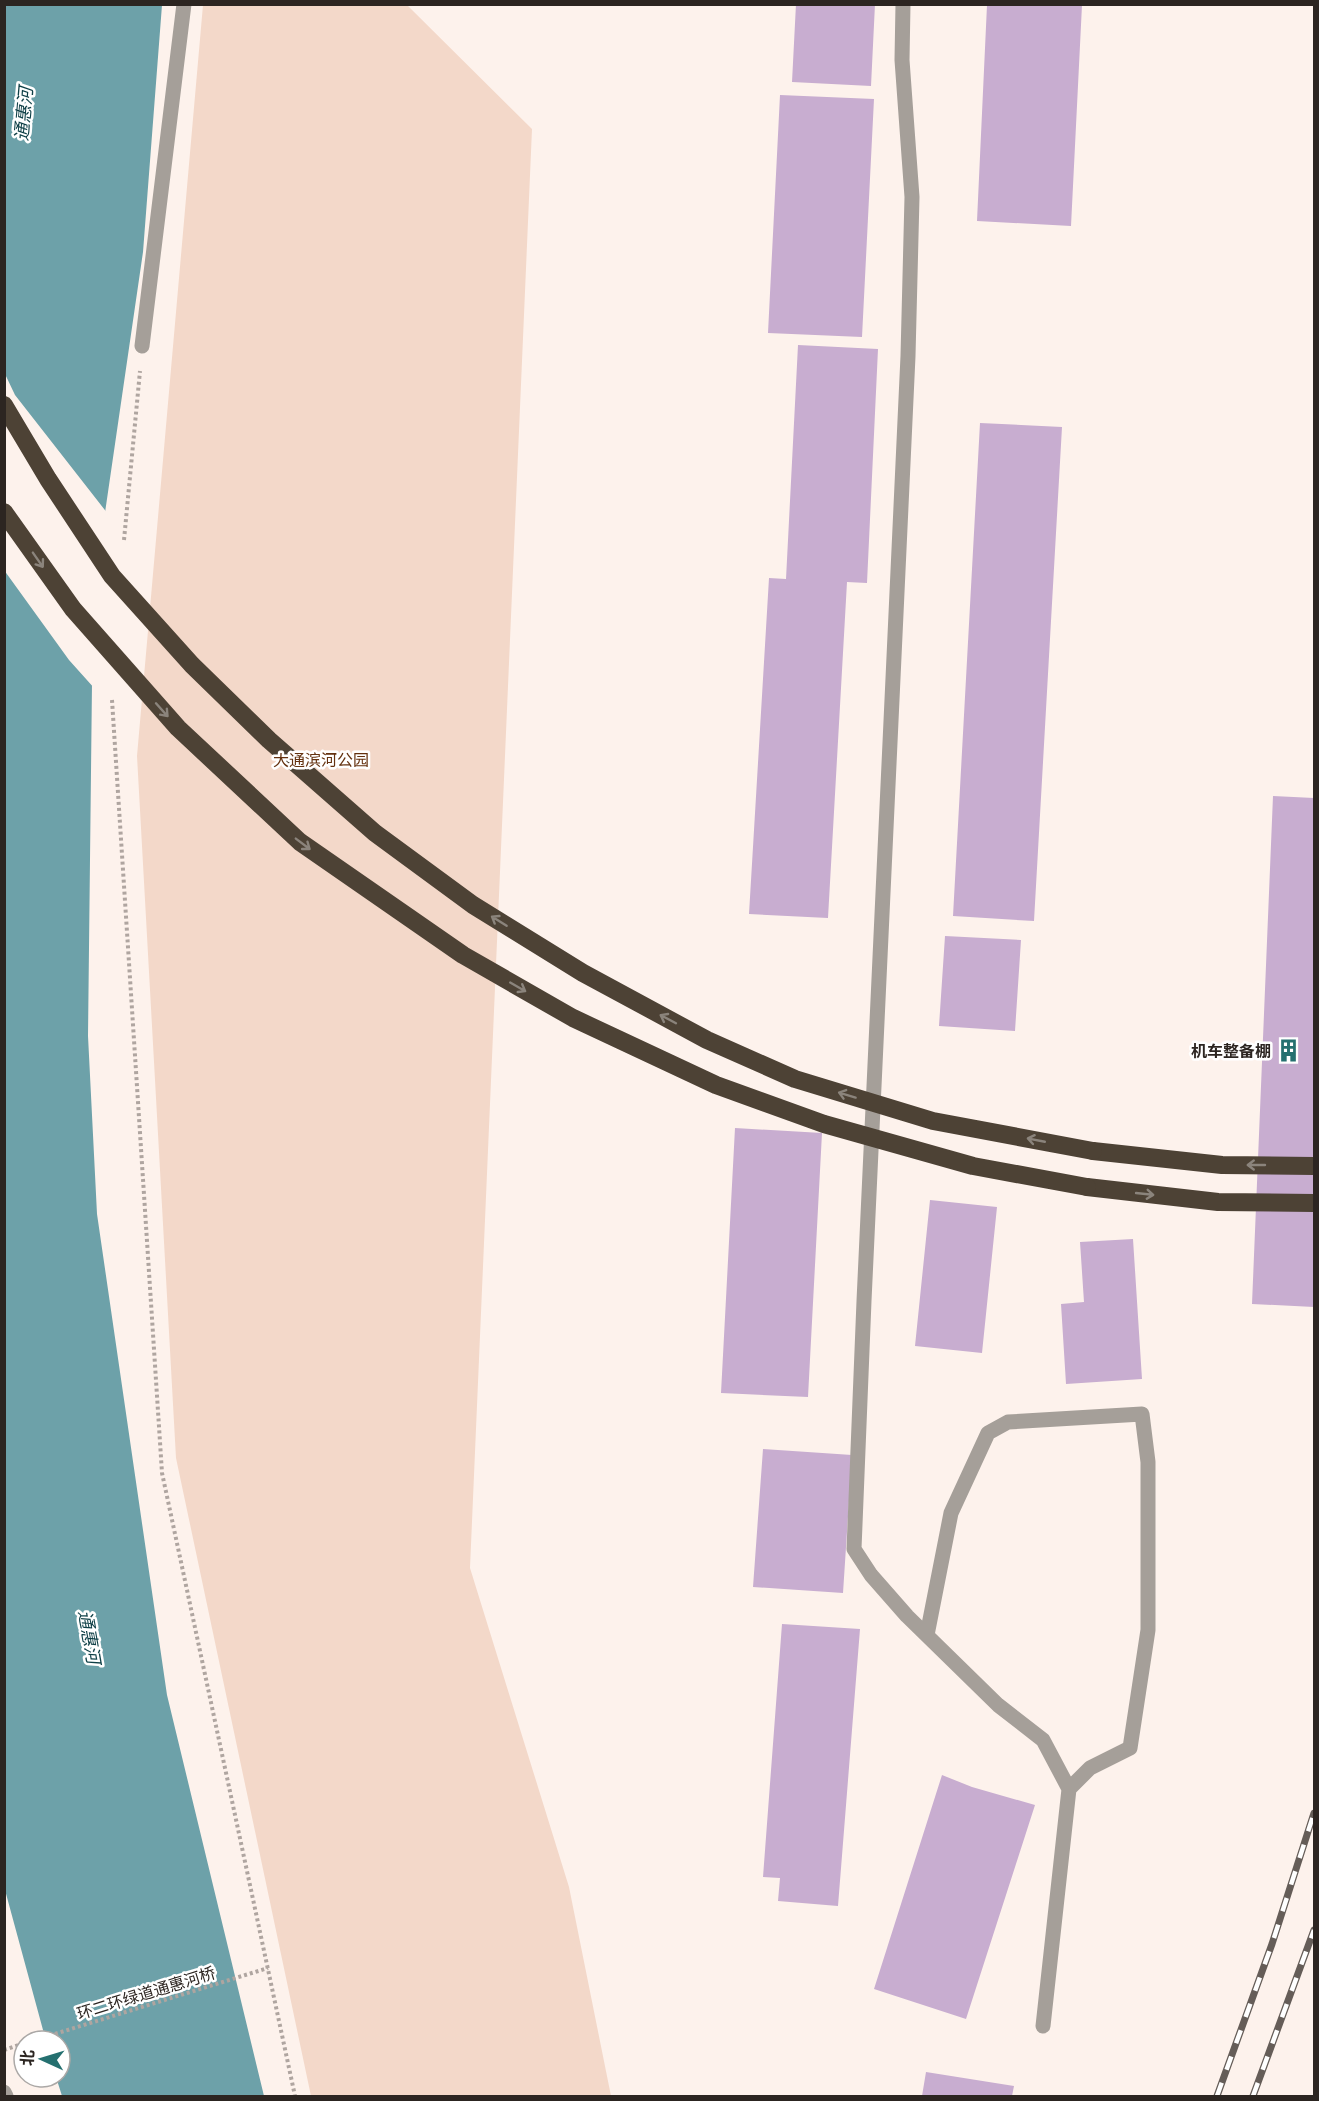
<svg xmlns="http://www.w3.org/2000/svg" width="1319" height="2101" font-family="Lato,'Noto Sans SC',sans-serif">
	<rect width="100%" height="100%" fill="#fdf2ec"/>
	<!-- green -->
	<path fill="#f3d8c9" d="M203,5H407L532,129L470,1568L569,1887L611,2096H311L176,1458L137,756Z"/>
	<!-- water -->
	<path fill="#6da1a9" d="M4,5H162L143,252L93,595L88,1036L97,1214L167,1695L264,2096H62L56,2077H60V2041H46L5,1890Z"/>
	<!-- pier -->
	<path fill="#fdf2ec" d="M5,374L15,395L108,514L96,595L95,689L69,660L4,570Z"/>
	<!-- building -->
	<path fill="#c8add0" d="M796,4H875L871,86L792,82Z
		M987,5H1082L1071,226L977,221Z
		M780,95L874,99L862,337L768,333Z
		M798,345L878,349L867,583L847,582L828,918L749,914L769,578L786,579Z
		M980,423L1062,427L1034,921L953,916Z
		M1273,796L1314,798V1307L1252,1304Z
		M945,936L1021,940L1015,1031L939,1026Z
		M735,1128L822,1133L808,1397L721,1393Z
		M930,1200L997,1207L982,1353L915,1346Z
		M1133,1239L1142,1379L1066,1384L1061,1304L1084,1302L1080,1242Z
		M763,1449L852,1455L843,1593L753,1587Z
		M782,1624L860,1629L838,1906L778,1901L780,1878L763,1877Z
		M942,1775L972,1787L1035,1805L966,2019L874,1989Z
		M926,2072L1014,2086L1012,2096H922Z"/>
	<g fill="none" stroke-linecap="round" stroke-linejoin="round">
		<!-- path -->
		<path stroke="#afa5a0" stroke-width="4" stroke-dasharray="3 3" stroke-linecap="butt" d="M124,540L140,371
			M112,700L162,1473L295,2096
			M32,2041L268,1968
			M4,2050L24,2043"/>
		<!-- lane -->
		<path stroke="#a59f99" stroke-width="15" d="M903,4L902,60L912,197L908,356L864,1301L854,1549L871,1575L907,1616L998,1705L1043,1740L1069,1789L1043,2026
			M927,1635L951,1513L988,1433L1008,1422L1142,1414L1148,1462V1630L1130,1748L1090,1768L1069,1789"/>
		<!-- street -->
		<path stroke="#a59f99" stroke-width="15" d="M142,346L184,4
			M4,2092L6,2096"/>
		<!-- highway -->
		<path stroke="#4d4235" stroke-width="18" d="M1093,1151L1222,1165L1314,1166
			M1087,1187L1218,1202L1314,1203"/>
		<defs>
			<path id="rail" d="M1217,2096L1272,1944L1314,1813
				M1253,2096L1314,1930"/>
		</defs>
		<!-- rail casing -->
		<use href="#rail" stroke="#655d58" stroke-width="7"/>
		<!-- rail -->
		<use href="#rail" stroke="#fff" stroke-width="4.5" stroke-dasharray="14" stroke-linecap="butt"/>
		<!-- highway-bridge -->
		<path stroke="#4d4235" stroke-width="18" d="M4,405L48,479L112,576L192,665L269,740L375,833L473,905L583,973L707,1040L795,1079L933,1121L1093,1151
			M4,512L73,609L178,728L300,842L463,955L573,1018L716,1085L824,1124L973,1166L1087,1187"/>
	</g>
	<!-- one-way arrows -->
	<defs><path id="oneway-shaft" d="M-6 0H5M1.5-3L5.5 0L1.5 3" fill="none" stroke-width="1.6" stroke-linecap="round" stroke-linejoin="round" transform="scale(1.5)"/></defs>
	<g stroke="#8b847c">
		<use href="#oneway-shaft" transform="translate(38 560) rotate(55)"/>
		<use href="#oneway-shaft" transform="translate(162 710) rotate(48)"/>
		<use href="#oneway-shaft" transform="translate(303 844) rotate(37)"/>
		<use href="#oneway-shaft" transform="translate(499 921) rotate(-148)"/>
		<use href="#oneway-shaft" transform="translate(518 987) rotate(30)"/>
		<use href="#oneway-shaft" transform="translate(668 1019) rotate(-152)"/>
		<use href="#oneway-shaft" transform="translate(847 1095) rotate(-163)"/>
		<use href="#oneway-shaft" transform="translate(1036 1140) rotate(-169)"/>
		<use href="#oneway-shaft" transform="translate(1256 1165) rotate(-180)"/>
		<use href="#oneway-shaft" transform="translate(1145 1194) rotate(6)"/>
	</g>
	<!-- icons -->
	<defs>
		<symbol id="building-bare" viewBox="-9 -9 18 18"><path d="M-4-6H4V6H1V3H-1V6H-4ZM-2.5-4.3h1.7v1.8h-1.7ZM.8-4.3h1.7v1.8H.8ZM-2.5-1h1.7V.8h-1.7ZM.8-1h1.7V.8H.8Z" fill="#257070" stroke="#fff" stroke-width="2.5" paint-order="stroke"/></symbol>
	</defs>
	<g fill-rule="evenodd">
		<use href="#building-bare" x="1272" y="1034" width="33" height="33"/>
	</g>
	<g text-anchor="middle" stroke-width="5" stroke-linejoin="round" paint-order="stroke">
		<!-- park labels -->
		<g font-size="16" fill="#64310f" stroke="#fff">
			<text x="321" y="766">大通滨河公园</text>
		</g>
		<!-- poi labels -->
		<g font-size="16" font-weight="bold" fill="#2c2521" stroke="#fff" text-anchor="end">
			<text x="1271" y="1057">机车整备棚</text>
		</g>
		<!-- street labels -->
		<g font-size="16" fill="#2c2521" stroke="#fff">
			<text transform="translate(146 1993) rotate(-17)" y="6">环二环绿道通惠河桥</text>
		</g>
		<!-- water labels -->
		<g font-size="18" font-style="italic" fill="#0e3f46" stroke="#fff">
			<text transform="translate(24 114) rotate(-85)" y="6">通惠河</text>
			<text transform="translate(89 1637) rotate(80)" y="6">通惠河</text>
		</g>
	</g>
	<!-- border -->
	<rect width="1319" height="2101" fill="none" stroke="#2c2521" stroke-width="12"/>
	<!-- north arrow -->
	<g transform="translate(42 2059) rotate(274)"><circle r="28" fill="#ffffff" stroke="#aba8a6" stroke-width="1.5"/>
	<path d="M0-4.5L10 22L0 15L-10 22Z" fill="#257070"/>
	<text y="-9" font-size="16" font-weight="bold" text-anchor="middle" fill="#2c2521">北</text>
	</g>
</svg>
